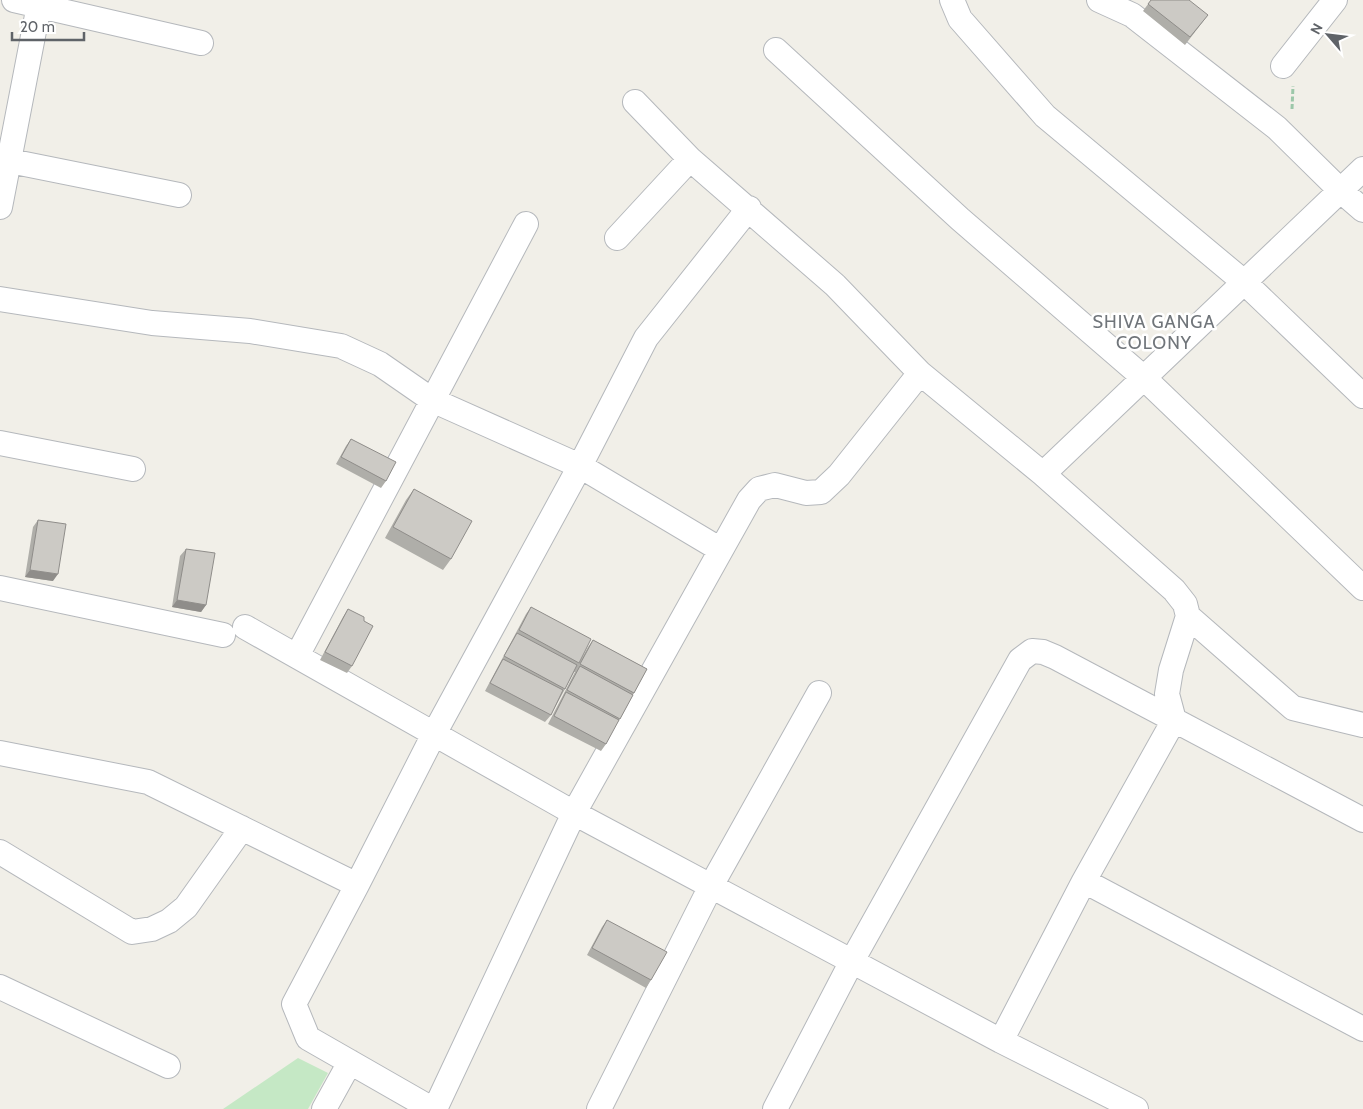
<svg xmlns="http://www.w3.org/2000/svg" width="1363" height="1109" font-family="Cabin,sans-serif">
	<rect width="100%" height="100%" fill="#f1efe8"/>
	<!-- green -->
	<path fill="#c5e8c5" d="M298,1058L328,1073L308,1109H223Z"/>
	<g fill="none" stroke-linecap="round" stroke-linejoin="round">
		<defs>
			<path id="minor" d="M14,0L201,43
				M952,0L960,19L1045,116L1244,282L1363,396
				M1099,0L1132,15L1277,128L1341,191L1363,210
				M776,50L960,219L1144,378L1363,588
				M1283,66L1335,0
				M635,102L690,159L835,285L920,373L1043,474L1174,590L1185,604L1188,616L1171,670L1167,694L1174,720
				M0,159L179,195
				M0,207L40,0
				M617,238L690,159
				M0,299L152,323L250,331L341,346L380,364L432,400L580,466L721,550
				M0,443L133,469
				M1043,474L1363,169
				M0,588L223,635
				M1188,616L1293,708L1363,725
				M245,627L574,813L1001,1041L1136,1109
				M297,656L526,224
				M0,753L148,782L357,885
				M0,852L132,932L152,929L169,921L186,907L242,828
				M1084,881L1363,1029
				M0,987L168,1066
				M1001,1041L1084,881L1174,720L1363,820
				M324,1109L350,1062
				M432,1109L308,1038L294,1004L357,885L434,734L580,466L646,338L749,208
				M435,1109L574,813L749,500L759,489L775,485L806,493L821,492L839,475L920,373
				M599,1109L711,886L819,693
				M775,1109L852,961L1020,660L1032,651L1043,652L1055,657L1174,720"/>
		</defs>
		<!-- minor casing -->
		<use href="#minor" stroke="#b5b8bc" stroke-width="26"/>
		<!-- path -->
		<path stroke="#9cc7a9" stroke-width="3" stroke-dasharray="5 2.5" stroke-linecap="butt" d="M1292,109L1293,86"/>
		<!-- minor -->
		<use href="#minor" stroke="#fff" stroke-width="24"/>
	</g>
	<!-- wall -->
	<path fill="#afaea9" d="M1151,0L1208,15L1185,45L1143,11Z
		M351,439L386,481L381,488L336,464L346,446Z
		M414,489L451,559L443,570L385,538L406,500Z
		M38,520L53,581L25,577L33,527Z
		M186,549L206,605L201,612L172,607L180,556Z
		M531,607L579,663L551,715L545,722L485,691L526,614Z
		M348,609L352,666L347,673L320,660L343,617Z
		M593,640L647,669L620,719L615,726L606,744L601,751L548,724L575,672H574L588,647Z
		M607,920L651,980L646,988L587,955L602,927Z"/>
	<!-- shaded-wall -->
	<path fill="#8f8d8a" d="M30,570L58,574L53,581L25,577Z
		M177,600L206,605L201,612L172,607Z"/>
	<!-- building -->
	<path fill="#cccac5" stroke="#8f8d8a" d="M1151,0H1189L1208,15L1190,37L1148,4Z
		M351,439L396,462L386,481L341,457Z
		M414,489L472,521L451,559L393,527Z
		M38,520L66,524L58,574L30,570Z
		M186,549L215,553L206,605L177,600Z
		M531,607L591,639L579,663L519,630Z
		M348,609L364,617V621L373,626L352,666L325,652Z
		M517,633L577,665L565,689L504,656Z
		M593,640L647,669L634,693L580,664Z
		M503,659L563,690L551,715L490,683Z
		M580,666L633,695L620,719L567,690Z
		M566,692L619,720L606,744L554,716Z
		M607,920L667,952L651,980L592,948Z"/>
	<g text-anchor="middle" stroke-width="5" stroke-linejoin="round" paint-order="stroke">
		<!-- neighbourhood labels -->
		<g font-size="18" letter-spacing="1" fill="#70757a" stroke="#fff">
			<text x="1154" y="328">SHIVA GANGA<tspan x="1154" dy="21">COLONY</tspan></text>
		</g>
	</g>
	<!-- north arrow -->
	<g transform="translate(1328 35) rotate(298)" stroke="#ffffff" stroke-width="4" paint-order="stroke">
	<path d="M0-4L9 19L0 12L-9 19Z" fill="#5f6368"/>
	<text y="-8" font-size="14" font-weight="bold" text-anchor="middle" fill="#5f6368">N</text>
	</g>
	<!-- scale -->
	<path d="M12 32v8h72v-8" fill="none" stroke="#5f6368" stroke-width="2.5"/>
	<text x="20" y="32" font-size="15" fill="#5f6368" stroke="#ffffff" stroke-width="4" paint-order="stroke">20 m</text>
</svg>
